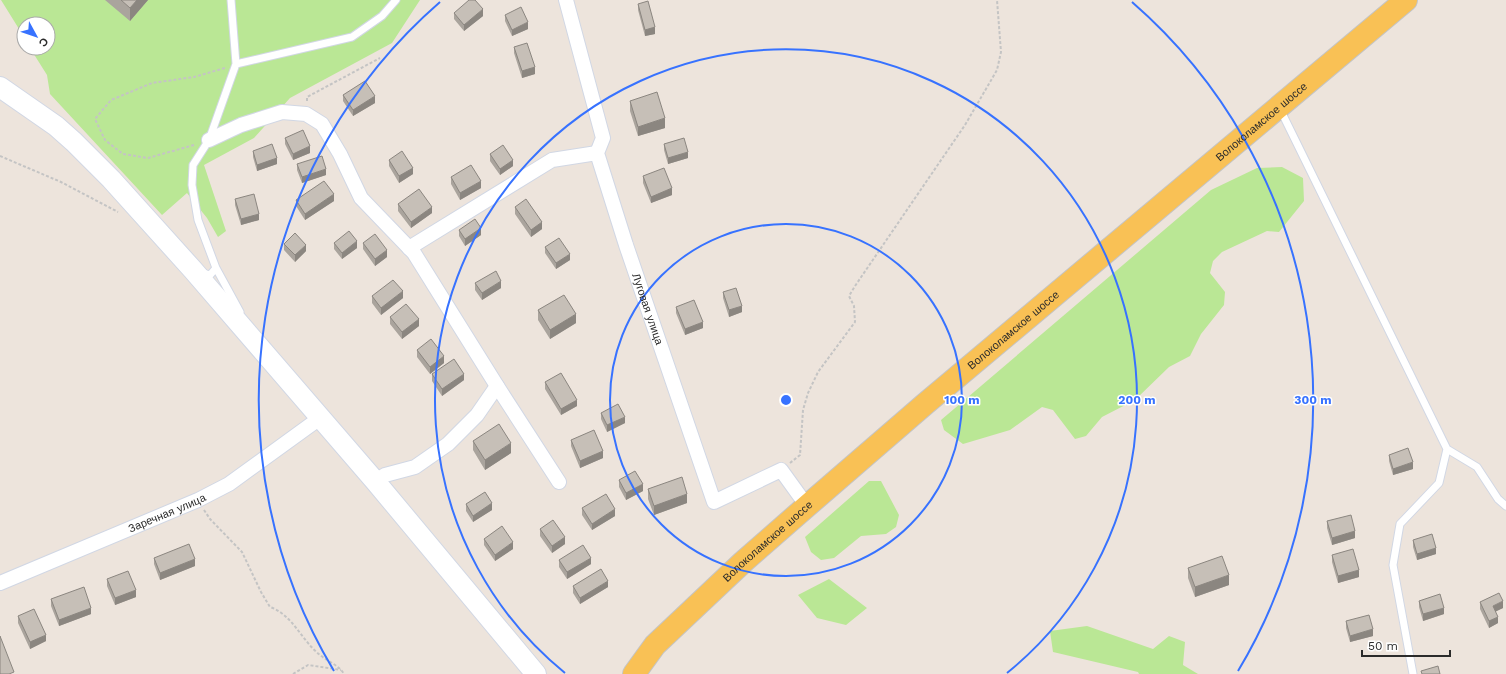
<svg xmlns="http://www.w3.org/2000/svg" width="1506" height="674" font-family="'Work Sans',sans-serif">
	<rect width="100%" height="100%" fill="#ede4dc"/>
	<!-- green -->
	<path fill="#bae795" d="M1,0H420L392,43L290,98L254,138L204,165L226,231L218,237L207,218L187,193L162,215L50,94L47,75L30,48H48V24H24V37Z
		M1282,167L1303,178L1304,201L1279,232L1267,231L1222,252L1213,261L1210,273L1225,292L1224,305L1201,334L1190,356L1169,367L1135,400L1102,417L1086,436L1075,439L1053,410L1042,407L1010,430L963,444L944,430L941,420L1211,190L1257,168Z
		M869,481H881L899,515L896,527L886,534L861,536L834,558L821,560L811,552L805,537Z
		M829,579L867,608L846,625L817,618L798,595Z
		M1087,626L1153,649L1169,636L1185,642L1183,665L1198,674H1139L1138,672L1053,652L1050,631Z"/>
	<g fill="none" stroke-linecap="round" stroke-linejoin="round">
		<defs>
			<path id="lane" d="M236,64L352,37L382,16L396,0
				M1280,109L1447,449L1439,483L1400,524L1393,565L1413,674
				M216,268L240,312
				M202,273L210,275L216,268L198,220L192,185L193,165L209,140L236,64L231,0
				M1447,449L1477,467L1498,499L1506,506"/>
			<g id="street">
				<path id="s1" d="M566,0L603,138L597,153L626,245L714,502L781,470L807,506"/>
				<path d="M209,140L241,125L282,112L306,114L322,124L340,154L361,198L414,253L497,386L559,482"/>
				<path d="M409,248L552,160L597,153"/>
				<path d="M375,481L385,475L415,467L448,444L477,415L497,386"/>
				<path id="s2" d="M0,583L198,500L229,484L320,418"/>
			</g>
			<path id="secondary" d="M0,87L56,126L74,142L111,179L193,270L375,481L536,674"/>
			<g id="primary">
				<path id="s3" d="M634,674L655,645L743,562L807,506L925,404L1406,0"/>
			</g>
		</defs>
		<!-- lane casing -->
		<use href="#lane" stroke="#d1d7e4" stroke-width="9"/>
		<!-- street casing -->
		<use href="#street" stroke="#d1d7e4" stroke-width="16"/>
		<!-- secondary casing -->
		<use href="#secondary" stroke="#d1d7e4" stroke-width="22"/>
		<!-- primary casing -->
		<use href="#primary" stroke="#c4c4c4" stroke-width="24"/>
		<!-- path -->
		<path stroke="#c4c4c4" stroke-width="2" stroke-dasharray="3 2" stroke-linecap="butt" d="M307,101V97L380,58
			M194,145L148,158L123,154L105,140L95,119L111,100L152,83L194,77L225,68
			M0,156L61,182L118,212
			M790,463L800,455L803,410L808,393L818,372L855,322L854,306L849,296L855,286L965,125L997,70L1001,52L997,0
			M204,510L210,519L242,552L261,592L270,607C293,615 301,640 320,655C327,661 339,665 344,674
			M293,674L308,665L341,670"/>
		<!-- lane -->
		<use href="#lane" stroke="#fff" stroke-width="7"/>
		<!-- street -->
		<use href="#street" stroke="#fff" stroke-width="14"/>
		<!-- secondary -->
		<use href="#secondary" stroke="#fff" stroke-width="20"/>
		<!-- primary -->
		<use href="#primary" stroke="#f9c155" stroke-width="22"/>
	</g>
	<!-- wall -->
	<path fill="#aaa49d" d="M105,0H148L130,21Z
		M638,4L655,34L645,36L638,10Z
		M454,13L483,16L464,31L454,19Z
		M505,15L528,29L512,36L505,21Z
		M514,47L535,74L522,78L514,53Z
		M343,95L375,103L353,116L343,101Z
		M630,101L665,128L638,136L630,111Z
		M285,138L310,153L293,160L285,144Z
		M664,144L688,158L668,164L664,150Z
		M253,151L277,164L257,171L253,157Z
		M490,154L513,166L500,175L490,161Z
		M389,160L413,174L399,183L389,166Z
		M297,164L326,175L302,183L297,170Z
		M643,176L672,195L651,203L643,183Z
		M451,177L481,188L460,200L451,184Z
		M235,199L259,220L241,225L235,205Z
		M296,200L334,201L305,220L296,206Z
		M398,204L432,213L411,228L398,211Z
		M515,207L542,229L531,237L515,214Z
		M459,230L481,235L465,246L459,236Z
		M334,243L357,248L342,259L334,249Z
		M363,243L387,257L375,266L363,249Z
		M284,244L306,251L295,262L284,250Z
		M545,247L570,260L556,269L545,253Z
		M475,283L501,288L482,300L475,290Z
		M723,292L742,312L729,317L723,298Z
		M372,296L403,298L381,315L372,303Z
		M676,307L703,328L685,335L676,313Z
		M538,310L576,323L550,339L538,320Z
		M390,317L419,326L402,339L390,324Z
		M417,350L444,363L430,374L417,357Z
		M432,374L464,380L442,396L432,381Z
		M545,382L577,406L561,415L545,389Z
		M601,413L625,423L607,432L601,419Z
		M571,440L603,458L580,468L571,446Z
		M473,441L511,453L485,470L473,450Z
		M1389,455L1413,469L1393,475L1389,461Z
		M619,480L643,491L626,500L619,487Z
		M648,489L687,503L654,515L648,499Z
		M466,504L492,510L473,522L466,511Z
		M582,508L615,516L592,530L582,515Z
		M1327,521L1355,538L1332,545L1327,528Z
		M540,529L565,544L552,553L540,536Z
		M484,539L513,549L495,561L484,545Z
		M1413,540L1436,554L1417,560L1413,547Z
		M1332,555L1359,577L1338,583L1332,562Z
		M154,558L195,566L160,580L154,564Z
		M559,560L591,564L567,579L559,567Z
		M1188,568L1229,585L1195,597L1188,578Z
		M107,579L136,597L115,605L107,586Z
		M573,586L608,587L580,604L573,593Z
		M51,599L91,614L59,626L51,606Z
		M1419,601L1444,614L1423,621L1419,607Z
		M1480,602L1503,608L1495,611L1498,623L1489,628L1480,609Z
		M18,616L46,641L30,649L18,623Z
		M1346,621L1373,636L1350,642L1346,628Z"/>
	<!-- shaded-wall -->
	<path fill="#8b8680" d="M137,0H148L130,21V8Z
		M483,9V16L464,31V25Z
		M528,22V29L512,36V30Z
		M655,27V34L645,36V30Z
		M535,67V74L522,78V71Z
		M375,96V103L353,116V110Z
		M665,118V128L638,136V127Z
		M310,146V153L293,160V154Z
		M688,152V158L668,164V158Z
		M277,158V164L257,171V165Z
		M513,160V166L500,175V169Z
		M413,168V174L399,183V176Z
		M326,169V175L302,183V177Z
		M481,181V188L460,200V193Z
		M672,188V195L651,203V197Z
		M334,194V201L305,220V214Z
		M432,207V213L411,228V222Z
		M259,214V220L241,225V219Z
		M542,222V229L531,237V230Z
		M481,228V235L465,246V239Z
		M357,241V248L342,259V253Z
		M306,245V251L295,262V255Z
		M387,250V257L375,266V259Z
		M570,254V260L556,269V263Z
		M501,281V288L482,300V293Z
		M403,291V298L381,315V308Z
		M742,306V312L729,317V310Z
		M576,314V323L550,339V330Z
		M419,319V326L402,339V332Z
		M703,322V328L685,335V329Z
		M444,356V363L430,374V367Z
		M464,374V380L442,396V389Z
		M577,400V406L561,415V409Z
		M625,417V423L607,432V425Z
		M511,443V453L485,470V460Z
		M603,451V458L580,468V461Z
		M1413,462V469L1393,475V469Z
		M643,484V491L626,500V493Z
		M687,494V503L654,515V506Z
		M492,503V510L473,522V516Z
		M615,509V516L592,530V524Z
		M1355,531V538L1332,545V538Z
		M565,537V544L552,553V546Z
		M513,542V549L495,561V555Z
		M1436,548V554L1417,560V554Z
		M591,558V564L567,579V572Z
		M195,559V566L160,580V573Z
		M1359,570V577L1338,583V576Z
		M1229,575V585L1195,597V587Z
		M608,581V587L580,604V598Z
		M136,590V597L115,605V598Z
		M1503,601V608L1493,613V606Z
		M91,608V614L59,626V620Z
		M1444,608V614L1423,621V614Z
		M1498,617V623L1489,628V621Z
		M1373,629V636L1350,642V636Z
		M46,635V641L30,649V642Z"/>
	<!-- building -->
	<path fill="#c6bfb7" stroke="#8b8680" d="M121,0H137L130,8Z
		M469,0H475L483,9L464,25L454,13Z
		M648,1L655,27L645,30L638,4Z
		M521,7L528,22L512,30L505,15Z
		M527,43L535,67L522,71L514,47Z
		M365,81L375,96L353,110L343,95Z
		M657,92L665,118L638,127L630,101Z
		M303,130L310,146L293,154L285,138Z
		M684,138L688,152L668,158L664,144Z
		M272,144L277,158L257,165L253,151Z
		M503,145L513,160L500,169L490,154Z
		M402,151L413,168L399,176L389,160Z
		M322,156L326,169L302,177L297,164Z
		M471,165L481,181L460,193L451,177Z
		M664,168L672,188L651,197L643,176Z
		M324,181L334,194L305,214L296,200Z
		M419,189L432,207L411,222L398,204Z
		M254,194L259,214L241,219L235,199Z
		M526,199L542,222L531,230L515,207Z
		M475,219L481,228L465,239L459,230Z
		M349,231L357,241L342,253L334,243Z
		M295,233L306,245L295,255L284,244Z
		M375,234L387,250L375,259L363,243Z
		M559,238L570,254L556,263L545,247Z
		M496,271L501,281L482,293L475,283Z
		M393,280L403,291L381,308L372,296Z
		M736,288L742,306L729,310L723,292Z
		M564,295L576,314L550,330L538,310Z
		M694,300L703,322L685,329L676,307Z
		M406,304L419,319L402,332L390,317Z
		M431,339L444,356L430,367L417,350Z
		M454,359L464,374L442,389L432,374Z
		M561,373L577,400L561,409L545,382Z
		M618,404L625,417L607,425L601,413Z
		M499,424L511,443L485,460L473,441Z
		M594,430L603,451L580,461L571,440Z
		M1408,448L1413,462L1393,469L1389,455Z
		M635,471L643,484L626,493L619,480Z
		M682,477L687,494L654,506L648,489Z
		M485,492L492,503L473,516L466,504Z
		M606,494L615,509L592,524L582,508Z
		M1351,515L1355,531L1332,538L1327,521Z
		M553,520L565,537L552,546L540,529Z
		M502,526L513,542L495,555L484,539Z
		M1432,534L1436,548L1417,554L1413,540Z
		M189,544L195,559L160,573L154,558Z
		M583,545L591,558L567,572L559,560Z
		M1353,549L1359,570L1338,576L1332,555Z
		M1222,556L1229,575L1195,587L1188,568Z
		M601,569L608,581L580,598L573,586Z
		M128,571L136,590L115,598L107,579Z
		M84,587L91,608L59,620L51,599Z
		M1499,593L1503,601L1493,606L1498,617L1489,621L1480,602Z
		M1440,594L1444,608L1423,614L1419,601Z
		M34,609L46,635L30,642L18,616Z
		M1369,615L1373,629L1350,636L1346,621Z
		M0,636L14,672L9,674H0Z
		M1438,666L1440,674H1422L1421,671Z"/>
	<!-- distance rings -->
	<g fill="none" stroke="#3772ff" stroke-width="2">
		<circle cx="786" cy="400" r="176"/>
		<path d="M565 673A351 351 0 1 1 1007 673"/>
		<path d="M334 671A527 527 0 0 1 440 2M1132 2A527 527 0 0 1 1238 671"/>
	</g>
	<g text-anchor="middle" stroke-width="3" stroke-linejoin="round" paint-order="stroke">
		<!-- street labels -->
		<g font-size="11" fill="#2b2b2b" stroke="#fff">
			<text dy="4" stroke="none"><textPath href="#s3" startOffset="837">Волоколамское шоссе</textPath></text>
			<text dy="4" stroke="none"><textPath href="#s1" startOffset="323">Луговая улица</textPath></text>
			<text dy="4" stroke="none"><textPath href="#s3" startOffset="513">Волоколамское шоссе</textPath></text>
			<text dy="4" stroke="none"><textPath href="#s2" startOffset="181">Заречная улица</textPath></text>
			<text dy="4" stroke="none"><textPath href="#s3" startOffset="189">Волоколамское шоссе</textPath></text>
		</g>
	</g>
	<circle cx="786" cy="400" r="6" fill="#3772ff" stroke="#fff" stroke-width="2"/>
	<g font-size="12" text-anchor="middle" font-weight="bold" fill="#3772ff" stroke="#fff" stroke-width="3" stroke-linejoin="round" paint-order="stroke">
		<text x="962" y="404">100 m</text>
		<text x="1137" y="404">200 m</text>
		<text x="1313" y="404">300 m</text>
	</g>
	<!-- north arrow -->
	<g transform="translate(36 36) rotate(130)"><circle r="19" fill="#ffffff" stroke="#aaaaaa"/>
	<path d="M0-3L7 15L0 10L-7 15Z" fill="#3772ff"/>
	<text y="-6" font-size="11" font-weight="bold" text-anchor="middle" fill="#2b2b2b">С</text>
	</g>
	<!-- scale -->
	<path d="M1362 650v6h88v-6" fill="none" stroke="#2b2b2b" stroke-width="2"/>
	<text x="1368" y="650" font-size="12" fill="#2b2b2b" stroke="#ffffff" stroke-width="3" paint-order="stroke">50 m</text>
</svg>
